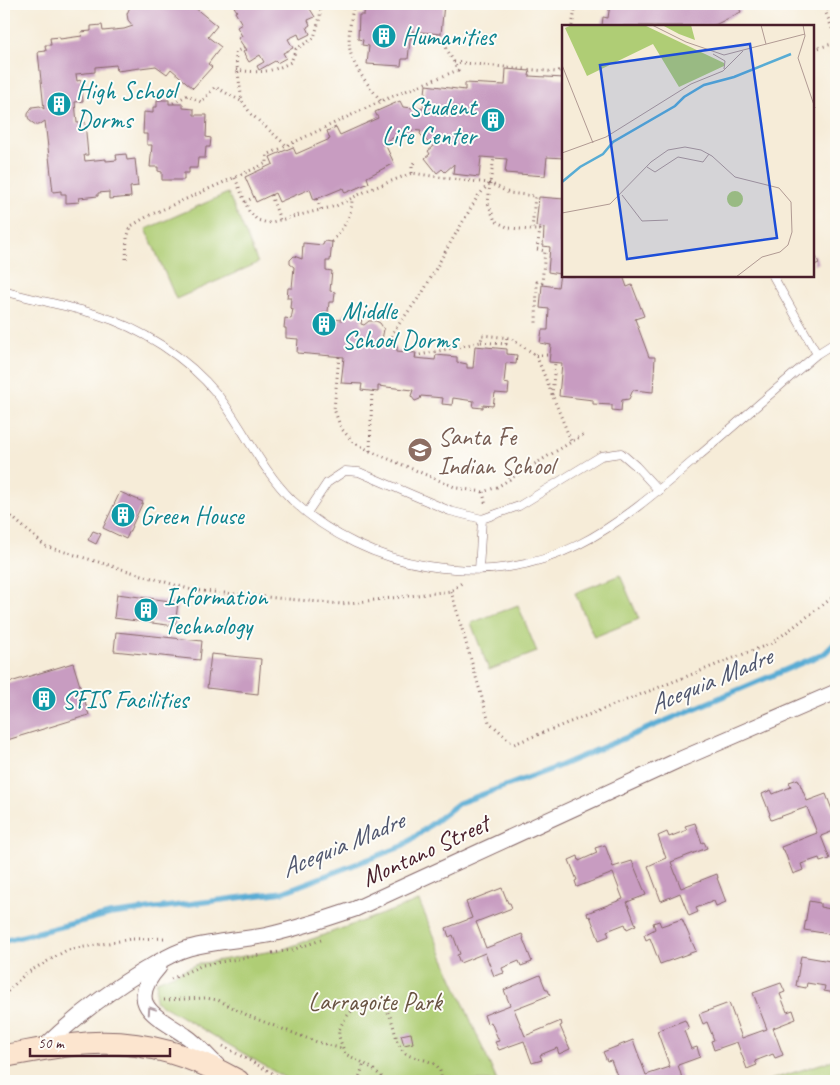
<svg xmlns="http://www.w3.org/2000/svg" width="840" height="1085" font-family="Caveat,sans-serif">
	<rect width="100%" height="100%" fill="#fdfcf7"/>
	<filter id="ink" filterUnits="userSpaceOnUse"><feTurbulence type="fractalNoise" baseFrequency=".02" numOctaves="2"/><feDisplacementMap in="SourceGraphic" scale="10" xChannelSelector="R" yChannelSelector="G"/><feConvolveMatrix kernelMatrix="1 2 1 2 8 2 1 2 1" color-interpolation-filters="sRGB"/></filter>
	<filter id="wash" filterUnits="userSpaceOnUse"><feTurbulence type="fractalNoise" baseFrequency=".0096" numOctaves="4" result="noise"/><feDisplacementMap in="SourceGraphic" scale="20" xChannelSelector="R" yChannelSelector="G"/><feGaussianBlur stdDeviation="1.12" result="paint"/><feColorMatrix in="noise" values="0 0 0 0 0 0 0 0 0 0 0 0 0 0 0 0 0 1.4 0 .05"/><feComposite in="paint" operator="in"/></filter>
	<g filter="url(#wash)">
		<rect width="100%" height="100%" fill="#f6ecd8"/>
		<!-- green -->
		<path fill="#afcd75" stroke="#7c7650" d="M228,193L258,263L176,299L146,229Z
			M620,575L639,619L594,637L575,593Z
			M518,605L537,652L489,670L471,623Z
			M419,901L497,1081H290L155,1001L157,981L198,964L284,949Z
			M836,1059V1081H767Z"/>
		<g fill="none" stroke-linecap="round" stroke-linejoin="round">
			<!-- stream -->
			<path stroke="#58acd4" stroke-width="5.5" d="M4,941L110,914L283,892L403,846L459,803L552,769L825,653L836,642"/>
		</g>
		<g id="blocks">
			<!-- building -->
			<path fill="#c89cc1" d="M134,4H195L194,7L217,26L208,37L221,47L208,64L212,67L193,88L171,69L167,74L156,66L117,71L116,65L95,67V72L76,74L77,81L81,80L83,101L75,102L77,123L85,122L88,155H84L85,161L106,159V161L117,160L116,155L126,154L127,160L135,159L138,186L130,187L131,197L109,199V192L98,193V196L79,198L80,202L66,203V194H61V191L53,192L45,121L39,125H36L30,121L28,117V114L32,107L40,106L44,109L38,52L46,51L45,45H51L50,38L60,37V39L82,36L81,32L91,31V26L102,25L103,31L124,29L133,26L128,20L127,14L129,9Z
				M240,4H307L315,17L308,20L310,25L307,27L310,34L300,39L298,34L288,39L293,48L283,53L286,58L277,63L275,61L259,70L257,66L264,62L260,55L249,62L243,52L246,50L238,38L242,36L237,27L242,24L235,12L237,11L234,7Z
				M365,4H444L441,34L411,31L408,59H402L401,66L367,64L369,46L362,45L363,40L358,39L359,15H364Z
				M610,4H678V5L737,4L741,12L713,26H602L603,17L608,18Z
				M506,69L530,71L529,76L564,78V158L547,157L545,176L505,173L507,159L481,157L479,177L453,174L454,164L445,172L442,169L437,173L425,158L430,154L428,151L433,147L420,134L421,131L410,130L384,142L394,163L367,177L369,183L345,193L343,188L314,200L310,189L279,202L275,193L256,202L245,177L273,164L270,157L293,147L296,154L330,139L327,131L336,127L340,135L378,118L375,112L400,101L403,107L423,109L426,85L465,90V83L505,85Z
				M157,100H169V104H183V108L194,109V115H207L206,137L211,138L210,147H206L205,158H198L197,168H189V173H184V180H162V172L158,171V167H150L152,145H147V134H143L144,112L153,113V107H157Z
				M539,197L564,199V276H623L627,287L632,285L644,316L635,319L649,357H655L653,392L633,390L629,399L622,400L621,411L612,410V405L593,404V400L559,396L562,363L549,362L551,345L540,343L542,330H548L549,309L540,308L542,285L558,287L560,274L548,272L550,247L543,246L544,228L536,226Z
				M324,241L332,242L330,261H326V270L332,271L330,291L335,292L334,302H329L328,312H323L322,318L342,320L343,315L362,317L361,324L364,325L369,321H376L380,323L384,329L381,345L397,347V351L416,353L415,358L435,360L436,355L457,357V362L467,364V368H473L475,346L507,349V354L517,355L516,364L506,363L504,383L509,384L508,394L495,393L493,406L483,405V408L473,407L474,401L453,398L452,405L442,404L443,398L421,396L420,399L415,401L411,396L413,390L378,386V392L361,390L362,384L341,383L344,357L297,353L298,339L286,338V328H284L285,318L291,319L293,309L290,308L291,298H287L288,288H292L294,267L290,264V260L294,256L302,259L303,243L323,245Z
				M814,253L819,263L814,265Z
				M120,492L143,502L126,539L103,528Z
				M93,531L101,534L96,544L88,540Z
				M117,594L178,602L175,626L114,618Z
				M116,632L202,641L200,660L114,651Z
				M211,654L261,659L258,694L207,688Z
				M73,663L89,715L4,741V684Z
				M798,779L807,801L826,794L836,820V830L821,836L830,859L820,862L819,858L801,864L803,870L793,874L784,850H782L781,847L817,833L807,807L771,820L769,815L770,814L762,794L771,790L773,794L791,787L789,782Z
				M695,823L702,843L704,842L707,848L671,862L681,888L717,874L718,878H717L726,902L716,906L714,901L696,908L698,912L689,916L680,893L661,901L648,866L666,858L658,836L667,832L669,837L687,830L685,826Z
				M605,845L613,867L632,861L646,895L627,902L636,925L627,929L625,924L607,931L609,936L599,940L590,916L588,917L587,913L623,899L613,873L577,887L575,881L577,880L569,860L578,856L579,861L597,853L595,848Z
				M502,888L508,903H510L512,908L476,922L486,948L522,934L524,938L523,939L532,962L521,966L519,961L502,968L504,973L494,976L485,953L460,963L457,955L460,954L453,935L449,937L446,928L472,918L466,902Z
				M809,901L820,903V907L836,910V935L804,930Z
				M682,919L696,951L660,964L650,938L646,940L644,935L655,929L653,923L659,921L661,926Z
				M801,956L836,962L835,993L824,991L825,986L807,983L806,988L796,986Z
				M540,975L546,990H548L550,995L514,1009L525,1036L561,1021L562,1025L560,1026L570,1049L559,1054L557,1048L540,1055L542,1060L532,1063L524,1041L499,1050L495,1042L499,1041L491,1022L487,1024L484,1015L510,1005L504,990Z
				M781,983L785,992L780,994L787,1012L793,1010L796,1019L773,1028L783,1055L775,1058L773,1054L755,1061L757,1065L747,1069L737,1042L714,1050L711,1041L714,1040L707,1022L703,1024L699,1014L729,1003L742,1038L767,1029L753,993Z
				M685,1020L689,1029L684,1031L691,1049L697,1047L700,1057L678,1065L683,1081H642L641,1079L636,1081H615V1079L618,1078L611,1060L607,1061L603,1052L633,1040L646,1075L670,1067L657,1031Z
				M411,1033L413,1043L404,1045L401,1035Z"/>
		</g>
	</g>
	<g filter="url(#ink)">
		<use href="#blocks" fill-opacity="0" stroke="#866768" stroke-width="1"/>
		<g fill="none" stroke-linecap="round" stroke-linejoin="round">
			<defs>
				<path id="lane" d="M773,276L817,354
					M4,291C34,300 65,305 95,314C141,328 187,357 218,395C244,429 261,469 292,500C329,535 378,558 428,566C550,585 615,528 701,454C740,421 778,387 817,354L836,342
					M307,513L327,483L345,471L359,472L450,511L482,519L519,506L601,456L621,453L636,466L659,491
					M479,570L482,519"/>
				<path id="street" d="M159,967C125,1005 155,1015 186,1036C197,1043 207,1056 217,1065
					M42,1049C72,1020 105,994 141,972C157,963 171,953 189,948C215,941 242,940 268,935C298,928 326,919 355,909L681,759L836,692"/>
				<path id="secondary" d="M4,1056C34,1051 65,1044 95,1043C147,1041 193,1056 238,1081"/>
			</defs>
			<!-- lane casing -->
			<use href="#lane" stroke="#866768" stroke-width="9"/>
			<!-- street casing -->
			<use href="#street" stroke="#866768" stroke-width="17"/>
			<!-- secondary casing -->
			<use href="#secondary" stroke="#866768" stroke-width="24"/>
			<!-- path -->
			<path stroke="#866768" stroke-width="3" stroke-dasharray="1 4" stroke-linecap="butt" d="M127,4L131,6
				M354,4C343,54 350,62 381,101
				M828,4L826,13L836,38
				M4,11L16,4
				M572,26L576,4
				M244,48L235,52L242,101L251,114L287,146
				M814,49L836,43
				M454,62L556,72L564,69
				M236,70C259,73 270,73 291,62L296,49L314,38L320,17L321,4
				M173,103L188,95L201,102L215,87L241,101
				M412,173V166L416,159
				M235,178L249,211L257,220L268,223L336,206L366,191L412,173L452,179L490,183L509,193L535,196L532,230H540L537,249L545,251L542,283L537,282L536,323
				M490,184L488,203L495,221L509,228L532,230
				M271,195L280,220
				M317,199L321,210
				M245,202L254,197
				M332,242C344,226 352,218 352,198
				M126,259L127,238L131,226L150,215L267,163V155L381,101L458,70L442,40L410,37
				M481,342L506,344L507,337
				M389,346L393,332L423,292L445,252L478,196L490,183L494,158
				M536,355H549
				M415,356L481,342L482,335L510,338L536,355L571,441
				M339,357L334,409L341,428L353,442L370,451L457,488L483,492L497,487L586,433
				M552,395L555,363
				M370,451L372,391
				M483,492L486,506
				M4,510L45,546L192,590L341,604L451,591L463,582
				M451,591L489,722L514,744L772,643L836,595
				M272,953L292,950L321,940
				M171,979L203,965L261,955
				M4,995L25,974L67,950L131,939L167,938
				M164,1000L205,998L218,1000L251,1017L317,1042L343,1049
				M223,1046L287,1081
				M358,1081L364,1063
				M385,1081C374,1067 360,1061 345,1054C343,1047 338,1038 339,1031C342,1018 363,994 379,1003C396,1013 392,1038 403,1051C411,1062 444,1055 441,1081"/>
			<!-- lane -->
			<use href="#lane" stroke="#fff" stroke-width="8"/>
			<!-- street -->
			<use href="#street" stroke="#fff" stroke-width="15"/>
			<!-- secondary -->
			<use href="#secondary" stroke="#fce5cf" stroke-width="22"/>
		</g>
		<!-- one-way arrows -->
		<defs><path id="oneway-chevron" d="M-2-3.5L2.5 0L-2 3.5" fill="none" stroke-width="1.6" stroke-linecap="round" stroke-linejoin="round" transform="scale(1.25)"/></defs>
		<use stroke="#ae9aa0" href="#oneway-chevron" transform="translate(151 1010) rotate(-124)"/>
	</g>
	<!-- icons -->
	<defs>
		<symbol id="building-disc" viewBox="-11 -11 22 22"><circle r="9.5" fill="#0f9aa8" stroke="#fdfcf7"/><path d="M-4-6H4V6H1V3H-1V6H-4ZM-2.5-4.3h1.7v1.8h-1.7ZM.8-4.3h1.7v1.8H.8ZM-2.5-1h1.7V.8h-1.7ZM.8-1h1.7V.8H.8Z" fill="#fff"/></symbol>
		<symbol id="school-disc" viewBox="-11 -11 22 22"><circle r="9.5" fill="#8d6e63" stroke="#fdfcf7"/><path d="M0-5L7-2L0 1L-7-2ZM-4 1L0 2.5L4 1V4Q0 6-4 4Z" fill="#fff"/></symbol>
	</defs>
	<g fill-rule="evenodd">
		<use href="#building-disc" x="370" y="22" width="28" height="28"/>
		<use href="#building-disc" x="45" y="90" width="28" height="28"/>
		<use href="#building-disc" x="479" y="106" width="28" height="28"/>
		<use href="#building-disc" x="310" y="310" width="28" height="28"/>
		<use href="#school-disc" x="406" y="436" width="28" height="28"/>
		<use href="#building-disc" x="109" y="501" width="28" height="28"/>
		<use href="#building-disc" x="132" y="596" width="28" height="28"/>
		<use href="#building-disc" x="30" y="685" width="28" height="28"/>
	</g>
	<g text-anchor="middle" stroke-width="4" stroke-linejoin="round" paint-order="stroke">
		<!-- culture labels -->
		<g font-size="25" fill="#0d838f" stroke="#fdfcf7" text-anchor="start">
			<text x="402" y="45">Humanities</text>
			<text x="76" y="99">High School<tspan x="76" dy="29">Dorms</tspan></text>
			<text x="476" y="115" text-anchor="end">Student<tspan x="476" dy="29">Life Center</tspan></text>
			<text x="342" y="319">Middle<tspan x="342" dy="29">School Dorms</tspan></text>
			<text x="140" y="524">Green House</text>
			<text x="164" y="605">Information<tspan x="164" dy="29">Technology</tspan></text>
			<text x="62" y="708">SFIS Facilities</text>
		</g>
		<!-- education labels -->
		<g font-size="25" fill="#785e54" stroke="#fdfcf7" text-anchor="start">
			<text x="438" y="445">Santa Fe<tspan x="438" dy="29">Indian School</tspan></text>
		</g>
		<!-- street labels -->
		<g font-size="25" fill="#4a1f2b" stroke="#fdfcf7">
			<text transform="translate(425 850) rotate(-25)" y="9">Montano Street</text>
		</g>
		<!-- park labels -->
		<g font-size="25" fill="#685341" stroke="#fdfcf7">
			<text x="375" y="1010">Larragoite Park</text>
		</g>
		<!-- water labels -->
		<g font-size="26" font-style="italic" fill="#50576f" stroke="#fdfcf7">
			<text transform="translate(710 680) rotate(-23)" y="9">Acequia Madre</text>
			<text transform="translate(342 844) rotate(-23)" y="9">Acequia Madre</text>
		</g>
	</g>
	<!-- overview -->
	<g transform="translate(562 25)">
		<rect width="252" height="252" fill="#f6ecd8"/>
		<path d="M10,0H82L162,38V41L117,62L91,19L25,51L3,3ZM100,0H129L133,15L117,9ZM165 174a8 8 0 1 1 16 0a8 8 0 1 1-16 0Z" fill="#afcd75"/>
		<path fill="none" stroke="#58acd4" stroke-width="2.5" d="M0,157L18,142L41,129L51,117L113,81L122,72L142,60L172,52L229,29"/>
		<path fill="none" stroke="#b19a93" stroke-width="1" d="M90,0L124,17L162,30L243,9M199,0L204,19M241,0L243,11L236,33L253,83M151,29L163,36L162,44M0,40L31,118M0,128L44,112L129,59L161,46L181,26M85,142L93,147L116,132L141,137L147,129M60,170L80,196L106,195M0,188L48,179L89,137L106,125L123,122L139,125L150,131L173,152L217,163L229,177L230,207L226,220L218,227L200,232L174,252"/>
		<path fill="#1d4ed8" fill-opacity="0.15" stroke="#1d4ed8" stroke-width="2.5" d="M188,19L215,213L65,234L38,40Z"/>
		<rect width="252" height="252" fill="none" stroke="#4a1f2b" stroke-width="2.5"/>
	</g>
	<!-- margin -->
	<rect width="840" height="1085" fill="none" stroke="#fdfcf7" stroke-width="20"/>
	<!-- scale -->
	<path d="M30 1048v8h140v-8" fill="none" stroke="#4a1f2b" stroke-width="2.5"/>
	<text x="38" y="1048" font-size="15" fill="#4a1f2b" stroke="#fdfcf7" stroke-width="4" paint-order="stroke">50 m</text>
</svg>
